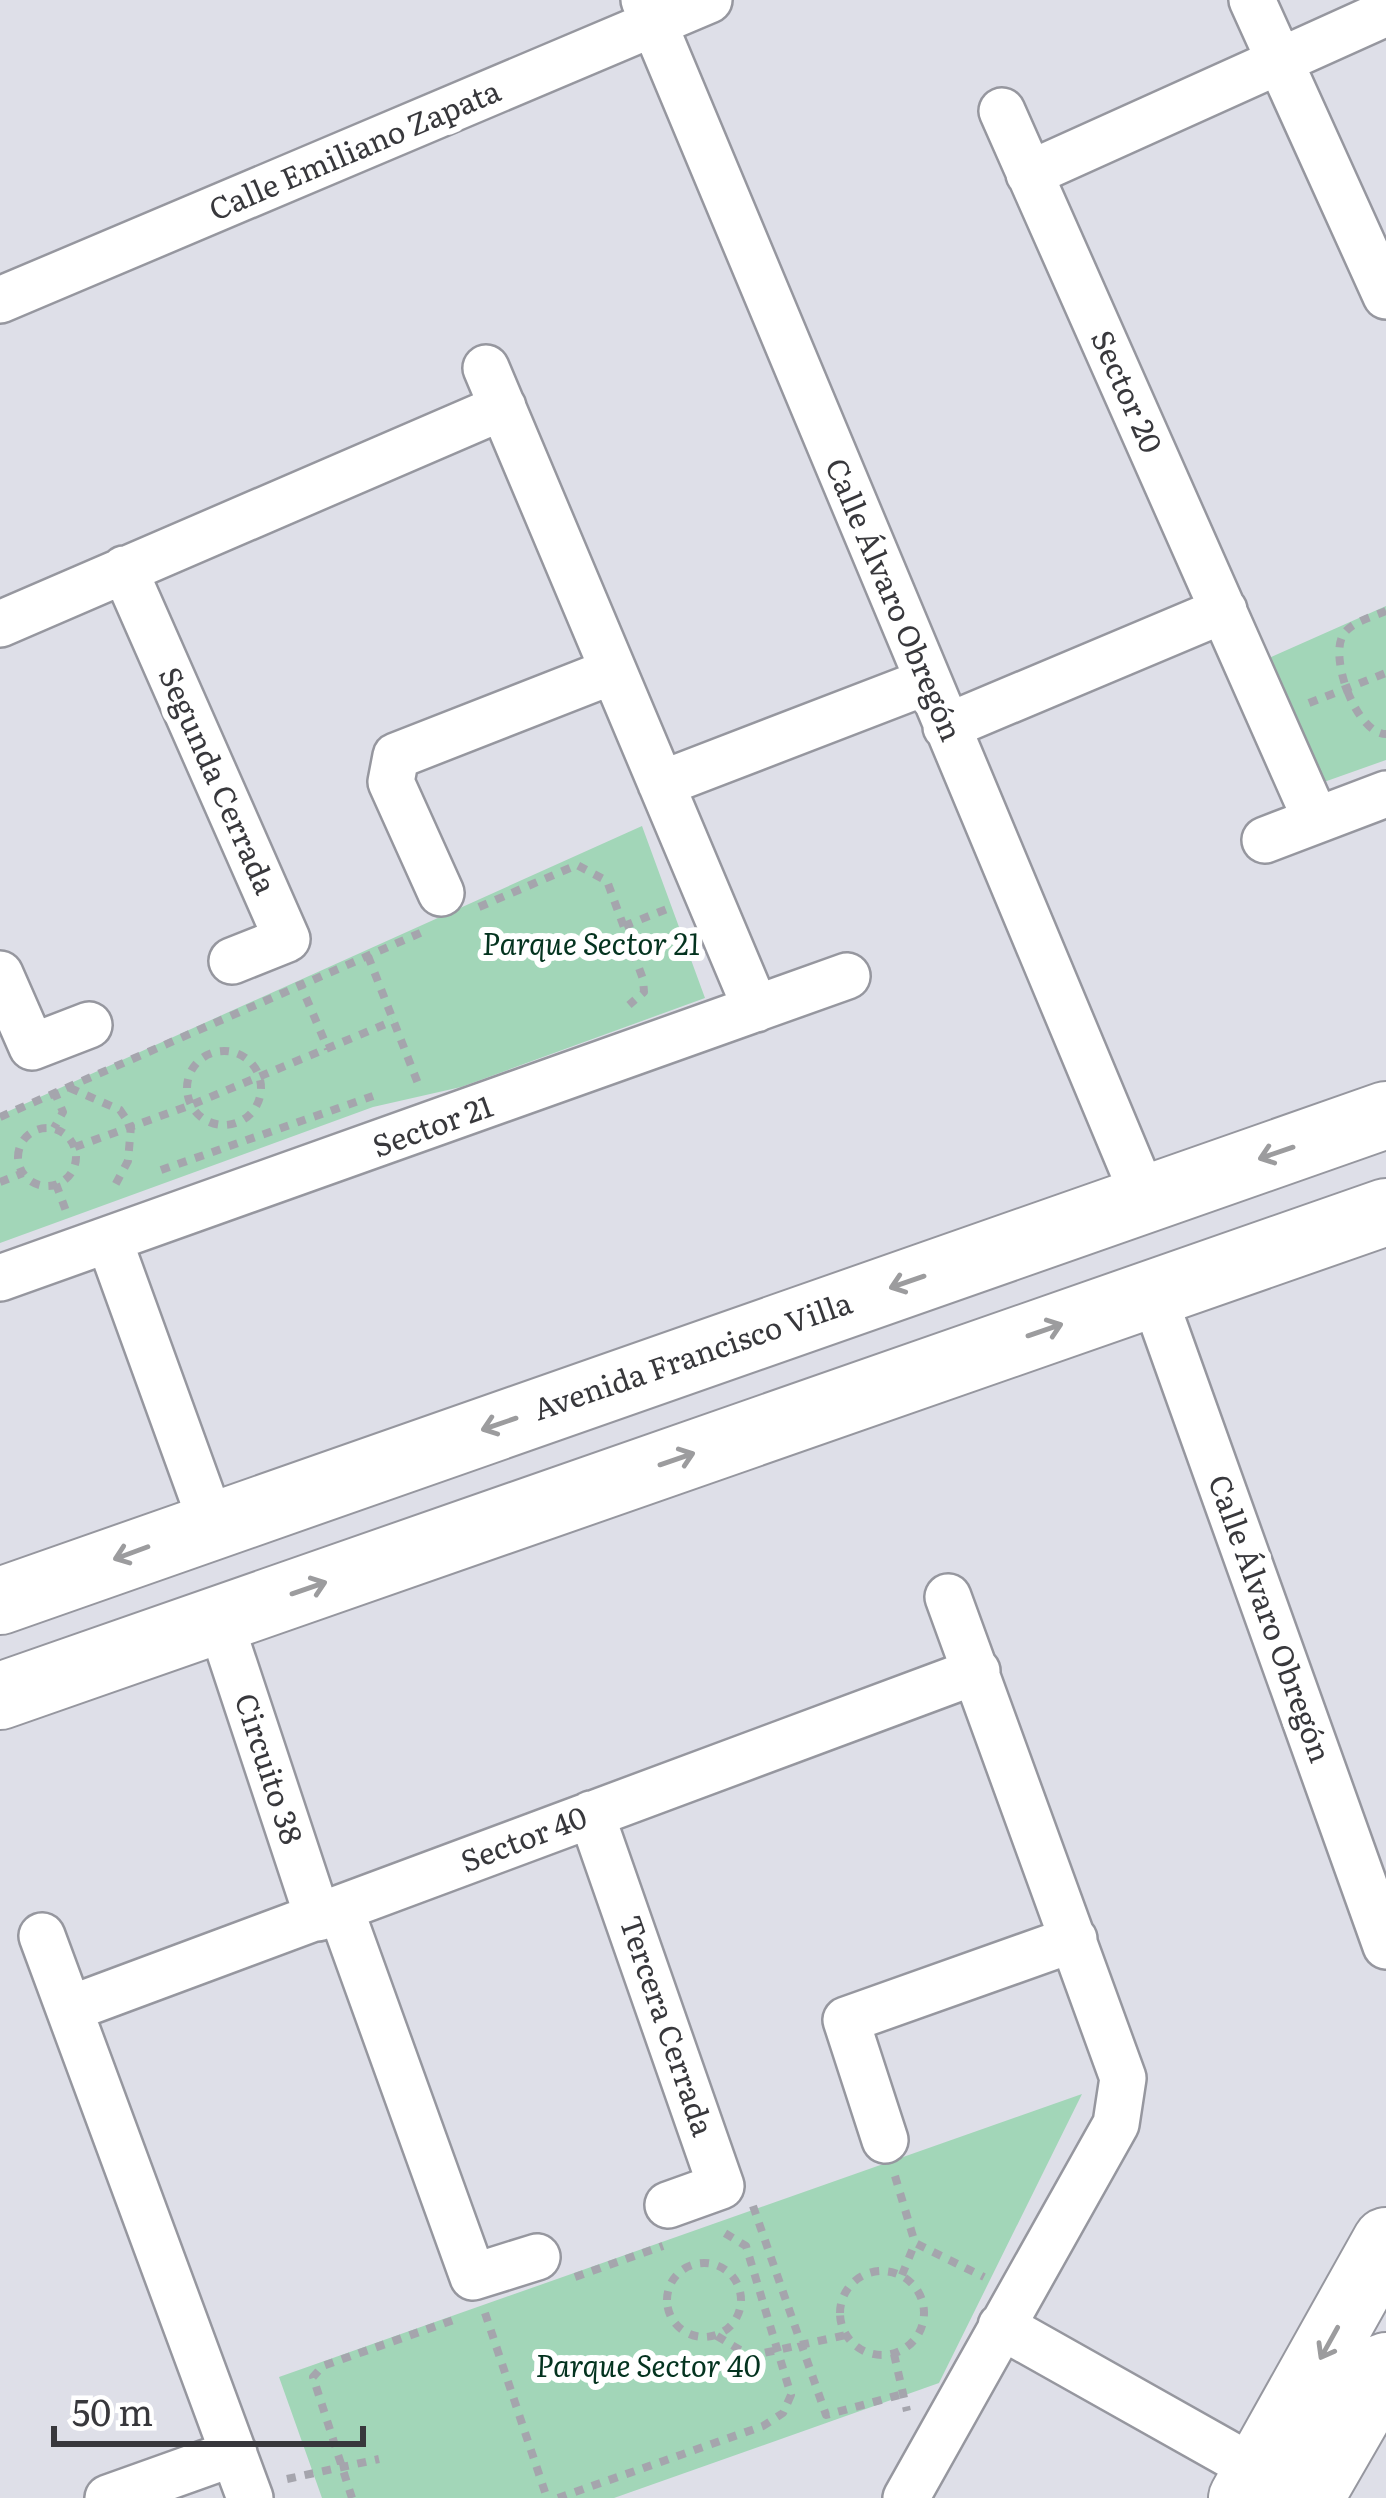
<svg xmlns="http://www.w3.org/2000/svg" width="1386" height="2498" font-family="Literata,serif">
	<rect width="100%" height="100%" fill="#dedfe8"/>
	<!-- green -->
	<path fill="#a2d6b8" d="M1386,606V760L1324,782L1269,658Z
		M642,826L705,998L461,1087L373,1107L0,1243V1115Z
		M1082,2094L939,2383L614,2498H322L279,2377Z"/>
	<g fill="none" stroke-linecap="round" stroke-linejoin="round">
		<defs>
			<path id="street" d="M644,0L1145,1199
				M1252,0L1386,296
				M1002,111L1316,820
				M1029,174L1386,13
				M0,300L709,0
				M486,368L756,1009
				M124,569L287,939L232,961
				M0,624L503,407
				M946,727L1224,610
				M661,784L926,682
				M1265,840L1386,794
				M441,893L391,782L396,756L613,671
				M0,974L32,1047L89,1025
				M109,1240L212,1524
				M0,1278L847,976
				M1152,1292L1386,1946
				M219,1619L318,1918
				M591,1814L721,2186L668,2205
				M341,1911L473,2277L537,2257
				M42,1936L250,2498
				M72,2008L977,1671
				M885,2140L846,2020L1074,1939
				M1001,2326L1257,2470
				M108,2498L234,2453
				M906,2498L1116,2124L1123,2078L948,1597"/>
			<path id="secondary" d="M0,1601L1386,1115
				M0,1696L1386,1212
				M1242,2498L1386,2241
				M1310,2498L1386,2366"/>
		</defs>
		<!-- street casing -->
		<use href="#street" stroke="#96979f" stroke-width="50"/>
		<!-- secondary casing -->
		<use href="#secondary" stroke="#96979f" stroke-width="70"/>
		<!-- path -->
		<path stroke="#a5a5ad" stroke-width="8" stroke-dasharray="9 9" stroke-linecap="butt" d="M1386,611C1372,617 1351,622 1343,635C1329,659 1357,734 1386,734
			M1309,703L1386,673
			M479,907L577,865L607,881L643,979L644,992L629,1005
			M624,926L672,907
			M368,956L419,1086
			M299,981L328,1049
			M187 1088a37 37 0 1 1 74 0a37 37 0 1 1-74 0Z
			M70,1088L120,1110L131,1126L128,1161L113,1189
			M54,1091L63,1112L54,1128
			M0,1117L427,930
			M18 1157a29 29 0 1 1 58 0a29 29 0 1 1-58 0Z
			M75,1147L191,1105L393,1021
			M161,1170L373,1096
			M0,1182L23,1173
			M56,1184L66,1211
			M895,2176L915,2243L984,2277
			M753,2206L826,2415L903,2394
			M667 2300a37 37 0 1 1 74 0a37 37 0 1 1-74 0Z
			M840 2313a42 42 0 1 1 84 0a42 42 0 1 1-84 0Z
			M902,2275L915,2243
			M575,2277L663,2246
			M485,2313L547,2498
			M717,2336L750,2356L846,2335
			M894,2354L907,2411
			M287,2479L379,2459
			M352,2498L313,2377L323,2366L459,2318
			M558,2498L763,2426L783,2413L791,2395L746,2246L723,2232"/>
		<!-- street -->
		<use href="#street" stroke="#fff" stroke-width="45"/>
		<!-- secondary -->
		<use href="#secondary" stroke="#fff" stroke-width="66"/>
	</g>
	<!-- one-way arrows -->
	<defs><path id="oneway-shaft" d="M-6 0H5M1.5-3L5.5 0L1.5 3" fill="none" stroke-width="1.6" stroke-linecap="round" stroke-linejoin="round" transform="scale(3)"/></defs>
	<g stroke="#9c9c9e">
		<use href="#oneway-shaft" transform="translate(1276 1153) rotate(161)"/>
		<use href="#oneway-shaft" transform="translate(907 1282) rotate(161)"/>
		<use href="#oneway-shaft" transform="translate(1045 1330) rotate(-19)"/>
		<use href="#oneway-shaft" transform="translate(499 1424) rotate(161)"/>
		<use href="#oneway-shaft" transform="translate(677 1459) rotate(-19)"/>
		<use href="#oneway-shaft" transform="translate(131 1553) rotate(160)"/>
		<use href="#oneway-shaft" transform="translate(309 1588) rotate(-19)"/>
		<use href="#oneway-shaft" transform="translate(1329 2343) rotate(119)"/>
	</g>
	<g text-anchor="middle" stroke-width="12" stroke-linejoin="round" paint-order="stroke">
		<!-- street labels -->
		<g font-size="30" fill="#38383c" stroke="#fff">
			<text transform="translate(355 151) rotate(-23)" y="10">Calle Emiliano Zapata</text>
			<text transform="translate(1126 392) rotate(66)" y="10">Sector 20</text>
			<text transform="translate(893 600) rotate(67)" y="10">Calle Álvaro Obregón</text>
			<text transform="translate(217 781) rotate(66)" y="10">Segunda Cerrada</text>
			<text transform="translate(433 1127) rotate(-20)" y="10">Sector 21</text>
			<text transform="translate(693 1357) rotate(-19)" y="10">Avenida Francisco Villa</text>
			<text transform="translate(1269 1619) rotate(70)" y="10">Calle Álvaro Obregón</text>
			<text transform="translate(268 1769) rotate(72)" y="10">Circuito 38</text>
			<text transform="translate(524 1840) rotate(-21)" y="10">Sector 40</text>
			<text transform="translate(666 2026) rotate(71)" y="10">Tercera Cerrada</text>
		</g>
		<!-- park labels -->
		<g font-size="30" font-style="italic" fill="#04331f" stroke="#fff">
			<text x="591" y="955">Parque Sector 21</text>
			<text x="648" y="2377">Parque Sector 40</text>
		</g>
	</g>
	<!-- scale -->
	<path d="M54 2426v18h309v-18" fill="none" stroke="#38383c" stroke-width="6"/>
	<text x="72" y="2426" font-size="36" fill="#38383c" stroke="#ffffff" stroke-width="9" paint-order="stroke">50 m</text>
</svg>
